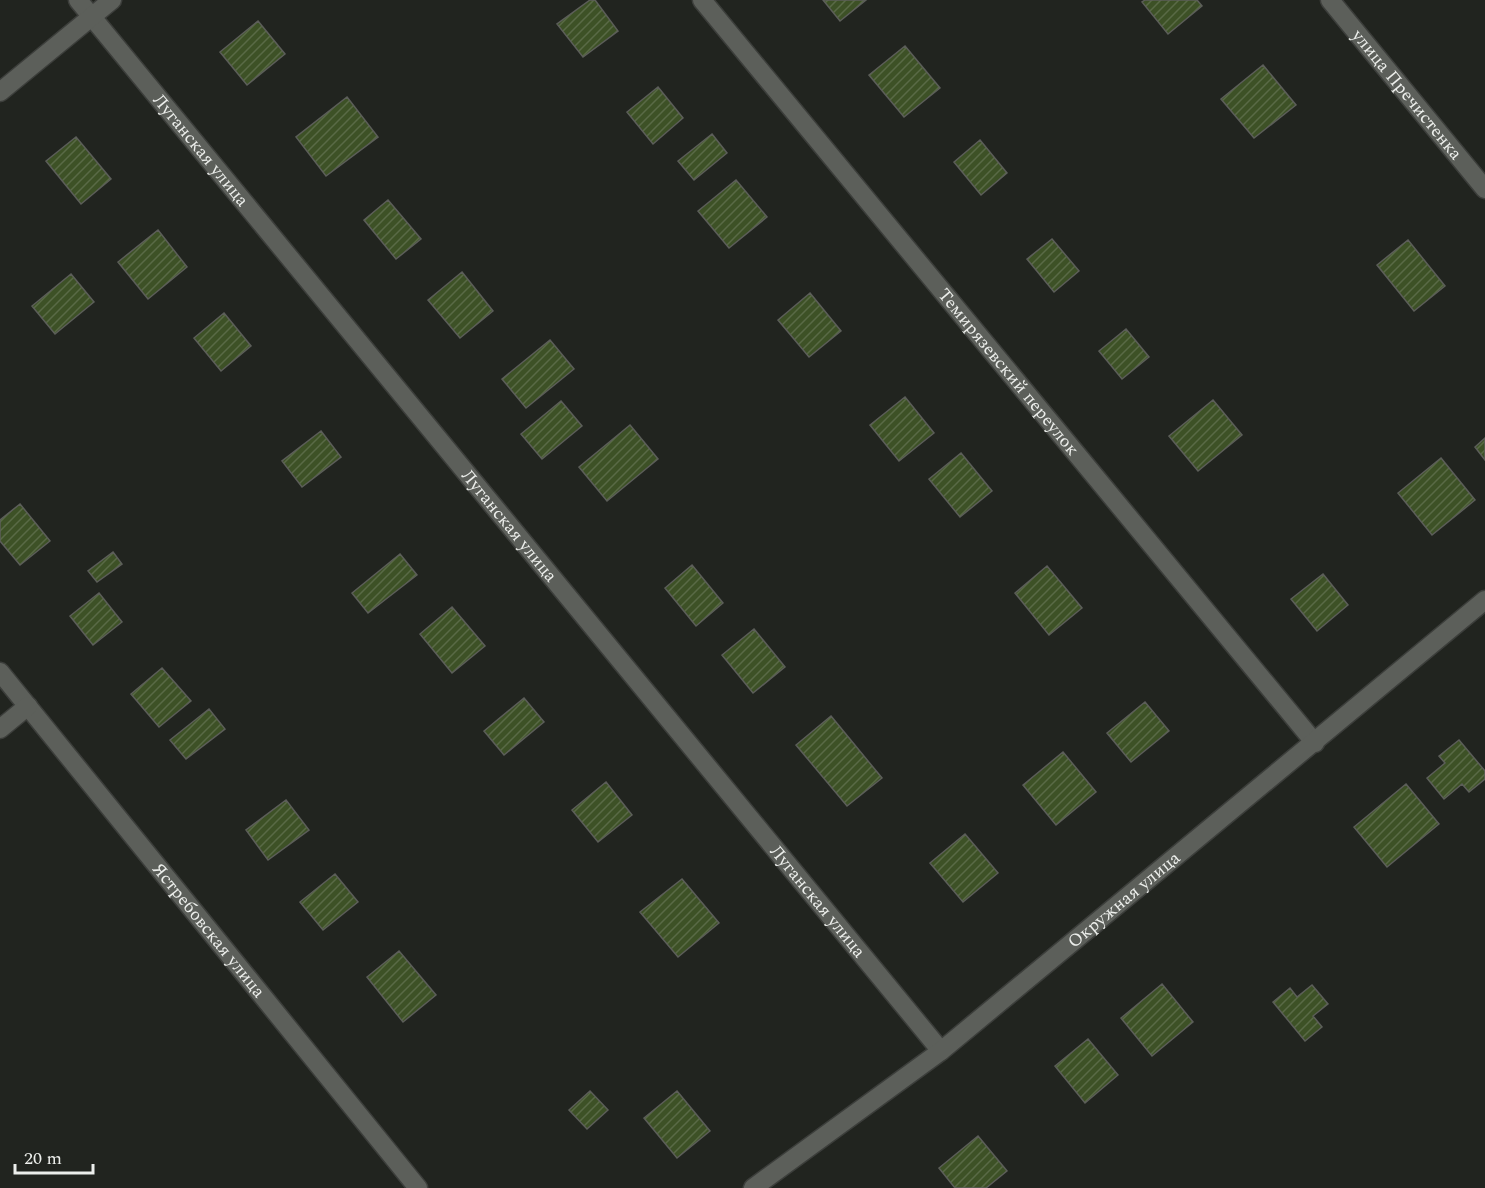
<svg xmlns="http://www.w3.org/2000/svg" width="1485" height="1188" font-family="Spectral,serif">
	<defs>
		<pattern id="building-hatch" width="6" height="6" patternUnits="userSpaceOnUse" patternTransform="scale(1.5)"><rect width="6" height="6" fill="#3d5126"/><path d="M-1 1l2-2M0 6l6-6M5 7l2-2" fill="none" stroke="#596a46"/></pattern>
	</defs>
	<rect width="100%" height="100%" fill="#21241f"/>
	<!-- building -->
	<path fill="url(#building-hatch)" stroke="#5c5e59" stroke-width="1.5" d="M590,0H595L618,31L583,57L557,24Z
		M823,0H866L840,21Z
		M1145,0H1197L1202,6L1168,34L1142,2Z
		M258,21L285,54L247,85L220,52Z
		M905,46L940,88L904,117L869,75Z
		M1263,65L1296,105L1254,138L1221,99Z
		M658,87L683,118L653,144L627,112Z
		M347,97L378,137L326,176L296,137Z
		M712,134L727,153L694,180L678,161Z
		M76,137L111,179L81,204L46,161Z
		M980,140L1007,173L981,195L954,162Z
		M736,180L767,217L729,248L698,211Z
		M388,200L421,239L396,259L364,220Z
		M158,230L187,267L148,299L118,262Z
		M1052,239L1079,271L1054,292L1027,259Z
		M1408,240L1445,286L1414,311L1377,265Z
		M462,272L493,311L460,338L428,300Z
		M71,274L94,302L55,334L32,306Z
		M810,293L841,331L809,357L778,320Z
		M224,313L251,346L221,371L194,338Z
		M1126,329L1149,357L1122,379L1099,351Z
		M550,340L574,369L526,408L502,379Z
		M905,397L934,433L899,461L870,425Z
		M1213,400L1242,435L1198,471L1169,436Z
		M561,401L582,426L542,459L521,434Z
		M630,425L658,459L607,501L579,467Z
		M321,431L341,457L302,487L282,461Z
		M1485,438V460L1475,447Z
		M961,453L992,491L960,517L929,479Z
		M1441,458L1475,500L1432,535L1398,493Z
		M20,504L50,541L20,565L0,541V520Z
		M113,552L122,564L97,582L88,571Z
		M400,554L417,575L368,613L352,593Z
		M692,565L723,603L696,626L665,588Z
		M1047,566L1082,608L1049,635L1015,593Z
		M1323,574L1348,605L1317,631L1291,599Z
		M99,593L122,622L93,645L70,616Z
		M452,607L485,646L452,673L420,634Z
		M754,629L785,667L753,693L722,655Z
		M162,668L191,701L159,727L131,694Z
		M524,698L544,722L504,755L484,731Z
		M1145,702L1169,731L1131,762L1107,733Z
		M209,709L225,729L186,759L170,740Z
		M831,716L882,778L847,806L796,745Z
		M1459,740L1485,771V779L1469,792L1462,784L1444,799L1427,778L1445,763L1439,756Z
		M1063,752L1096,792L1056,825L1023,785Z
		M606,782L632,815L598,842L572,810Z
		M1406,784L1439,824L1387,867L1354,827Z
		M286,800L309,830L268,860L246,830Z
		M965,834L998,873L963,902L930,863Z
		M335,874L358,902L323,930L300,902Z
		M682,879L719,923L678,957L640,912Z
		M399,951L436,995L403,1022L367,977Z
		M1162,984L1193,1022L1152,1056L1121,1018Z
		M1312,985L1328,1004L1313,1016L1322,1027L1305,1041L1273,1002L1290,988L1297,997Z
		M1088,1039L1118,1075L1085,1103L1055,1066Z
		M590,1091L608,1110L587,1129L569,1110Z
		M677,1091L710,1131L677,1158L644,1118Z
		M978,1136L1007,1171L986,1188H955L939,1168Z"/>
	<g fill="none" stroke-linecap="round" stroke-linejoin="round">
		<defs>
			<g id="minor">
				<path id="s1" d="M78,0L941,1051"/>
				<path id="s2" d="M702,0L1315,743"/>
				<path id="s3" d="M1330,0L1485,189"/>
				<path d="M0,92L112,0"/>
				<path id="s4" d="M0,672L418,1188"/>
				<path d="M0,729L28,706"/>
				<path id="s5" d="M753,1188L941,1051L1485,600"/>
			</g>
		</defs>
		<!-- minor casing -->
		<use href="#minor" stroke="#3c3e3b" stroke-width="21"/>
		<!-- minor -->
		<use href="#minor" stroke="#5c5f5a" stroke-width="18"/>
	</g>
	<g text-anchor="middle" stroke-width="4.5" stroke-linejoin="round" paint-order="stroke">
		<!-- street labels -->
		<g font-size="18" fill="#eceeeb" stroke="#21241f">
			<text dy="6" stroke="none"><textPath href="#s3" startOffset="122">улица Пречистенка</textPath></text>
			<text dy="6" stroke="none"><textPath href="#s1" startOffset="194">Луганская улица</textPath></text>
			<text dy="6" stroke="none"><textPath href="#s2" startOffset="482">Темирязевский переулок</textPath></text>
			<text dy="6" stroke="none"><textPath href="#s1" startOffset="680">Луганская улица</textPath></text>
			<text dy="6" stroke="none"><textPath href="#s5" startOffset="470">Окружная улица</textPath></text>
			<text dy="6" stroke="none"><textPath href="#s1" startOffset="1166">Луганская улица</textPath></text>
			<text dy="6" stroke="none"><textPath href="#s4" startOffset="332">Ястребовская улица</textPath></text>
		</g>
	</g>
	<!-- scale -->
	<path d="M15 1164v9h78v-9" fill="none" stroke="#eceeeb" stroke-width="3"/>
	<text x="24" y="1164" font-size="18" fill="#eceeeb" stroke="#21241f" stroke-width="4.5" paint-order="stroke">20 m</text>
</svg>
